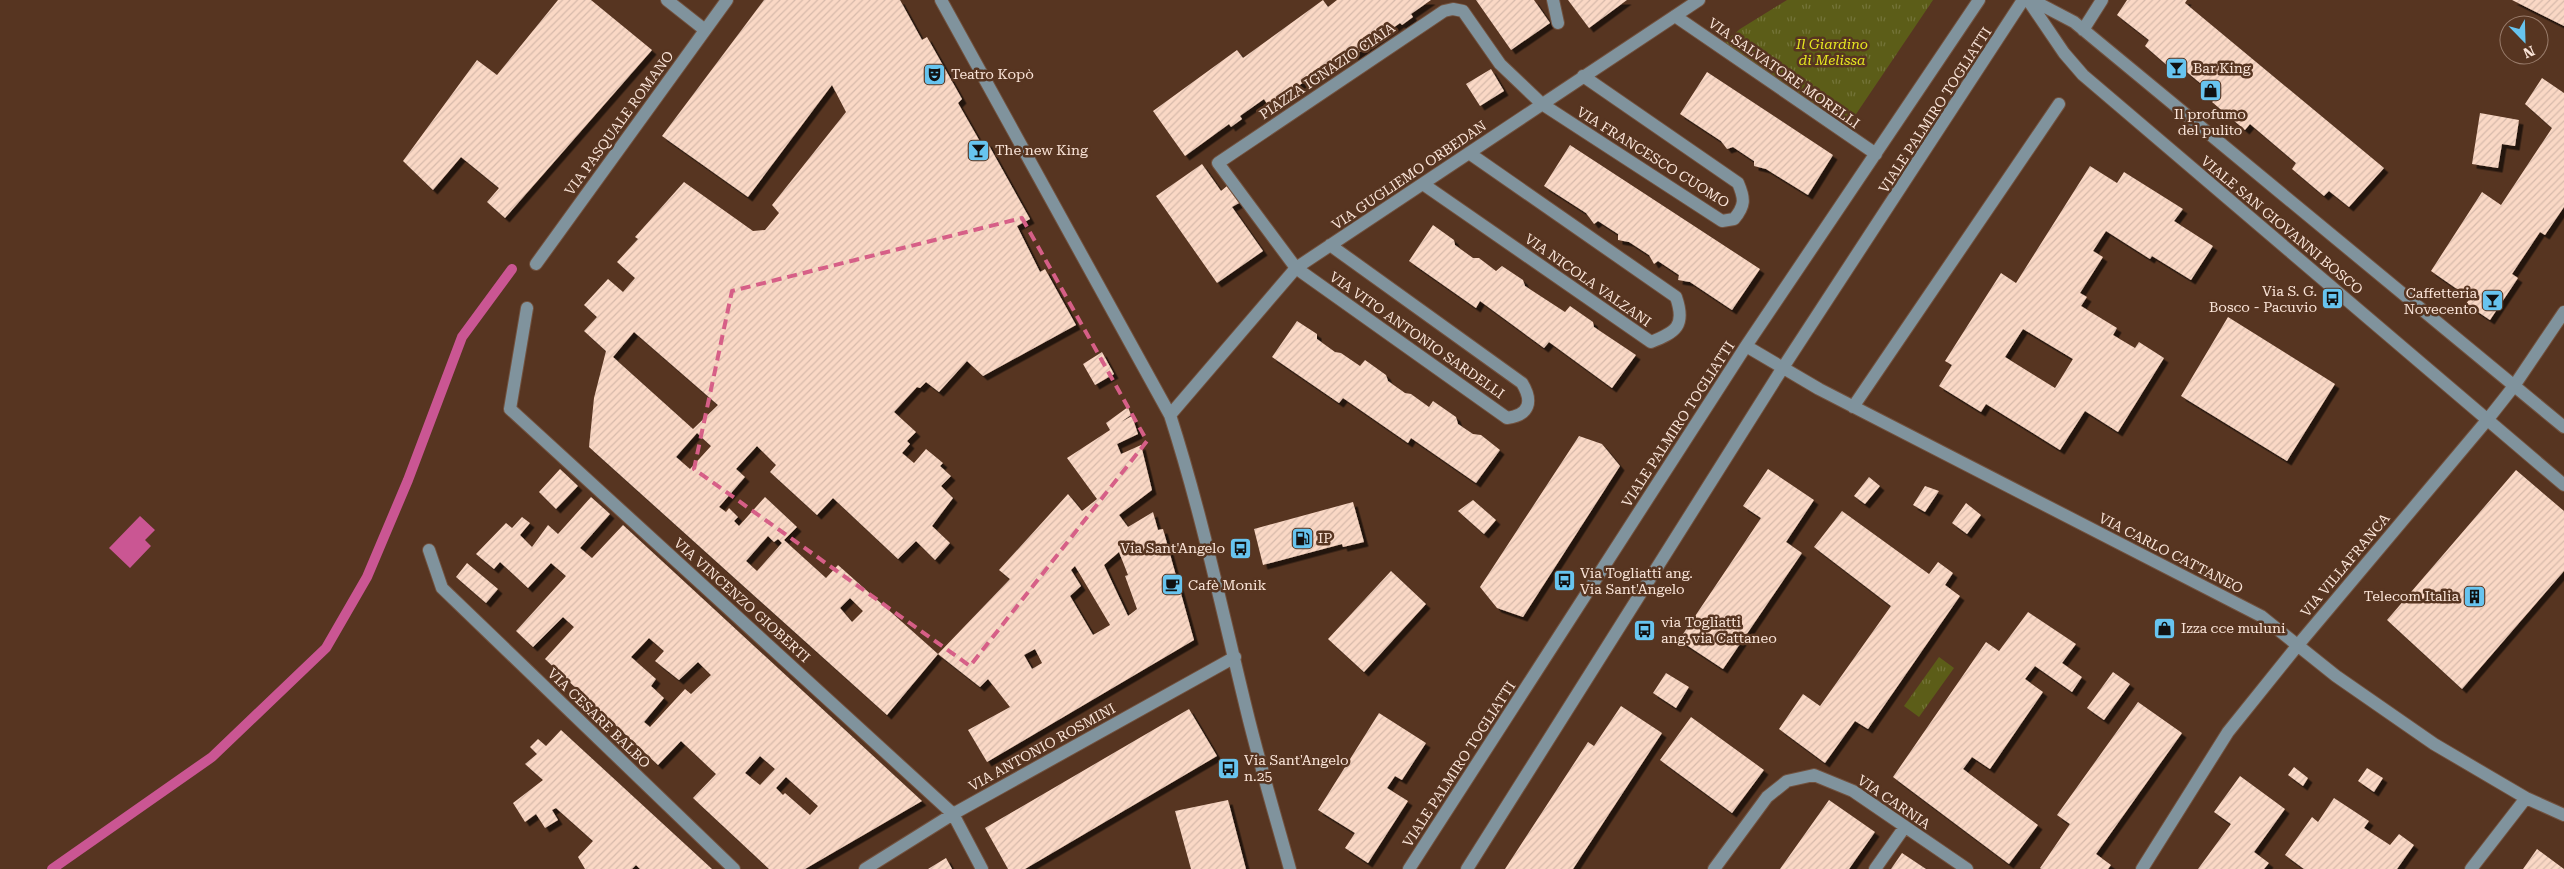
<svg xmlns="http://www.w3.org/2000/svg" width="2564" height="869" font-family="'Roboto Serif',serif">
	<defs>
		<pattern id="grass-tufts" width="24" height="20" patternUnits="userSpaceOnUse" patternTransform="scale(1.25)"><rect width="24" height="20" fill="#5c5d18"/><path d="M3 7l-1-3M5 7V3M7 7l1-3M15 17l-1-3M17 17v-4M19 17l1-3" fill="none" stroke="#747439"/></pattern>
		<pattern id="building-hatch" width="6" height="6" patternUnits="userSpaceOnUse" patternTransform="scale(1.25)"><rect width="6" height="6" fill="#fad8c5"/><path d="M-1 1l2-2M0 6l6-6M5 7l2-2" fill="none" stroke="#d7baab"/></pattern>
		<filter id="shadow"><feDropShadow dx="4.5" dy="4.5" stdDeviation="0" flood-color="#0009"/></filter>
	</defs>
	<rect width="100%" height="100%" fill="#573521"/>
	<!-- grass -->
	<path fill="url(#grass-tufts)" d="M1787,0H1933L1848,126L1724,43L1740,29Z
		M1939,657L1954,668L1919,717L1904,706Z"/>
	<!-- water -->
	<path fill="#ca5693" d="M140,516L155,530L145,540L151,546L130,568L109,548Z"/>
	<g fill="none" stroke-linecap="round" stroke-linejoin="round">
		<!-- stream -->
		<path stroke="#ca5693" stroke-width="10" d="M52,869L212,757L326,648L367,577L408,480L462,337L512,269"/>
	</g>
	<!-- building -->
	<path fill="url(#building-hatch)" fill-rule="evenodd" filter="url(#shadow)" d="M558,0H591L652,50L505,218L487,202L499,188L461,157L433,190L403,161L477,60L497,75Z
		M764,0H900L922,40L927,37L962,99L958,103L982,145L987,142L1030,219L1017,226L1040,272L1045,269L1076,325L983,376L967,361L939,392L926,382L920,388L917,387L894,412L916,432L907,441L910,444L902,453L914,463L926,449L943,463L940,466L951,476L941,486L953,498L932,526L950,543L935,560L916,541L898,559L833,498L817,515L770,472L776,465L757,446L736,469L745,477L719,507L726,512L729,508L738,517L734,521L739,526L765,497L797,527L784,540L826,578L838,565L938,654L1010,579L999,570L1068,494L1082,511L1097,499L1067,458L1110,430L1106,423L1128,407L1131,415L1121,422L1132,416L1138,434L1117,444L1121,454L1141,445L1152,490L1119,515L1128,527L1153,512L1158,530L1163,529L1194,640L987,762L968,730L1010,707L988,679L980,687L938,654L887,715L589,447L594,398L606,351L584,331L597,317L584,305L608,279L623,292L635,278L617,262L638,239L635,237L684,182L753,231L765,230L779,213L772,205L846,112L832,85L748,197L662,136ZM634,332L718,405L693,429L613,357ZM697,433L711,446L690,469L676,457ZM768,536L774,542L778,539L782,543L757,571L746,561ZM1119,552L1128,575L1125,576L1137,609L1128,616L1104,565ZM1075,566L1110,625L1093,635L1070,596L1081,586L1071,570ZM850,598L863,611L852,622L840,608ZM1035,649L1042,663L1032,669L1024,655Z
		M1323,0L1328,7L1337,0H1431L1411,14L1413,17L1402,25L1400,23L1354,56L1349,49L1326,65L1328,68L1323,72L1317,76L1315,74L1269,107L1264,99L1240,116L1242,119L1231,127L1229,124L1185,156L1153,111L1237,50L1243,58Z
		M1476,0H1534L1550,23L1511,50Z
		M1568,0H1627L1589,28Z
		M2127,0H2187L2185,3L2384,168L2349,207L2329,191L2324,196L2292,169L2296,163L2250,124L2245,130L2212,102L2217,97L2182,68L2177,74L2145,46L2149,40L2117,15Z
		M2512,0H2564V26Z
		M1491,69L1504,91L1480,106L1466,84Z
		M1707,72L1833,155L1808,195L1766,169L1754,166V161L1733,147L1727,149L1721,141L1680,114Z
		M2542,78L2564,93V207L2545,235L2540,232L2512,274L2518,278L2490,320L2466,304L2470,298L2431,271L2482,192L2501,205L2552,128L2525,104Z
		M2480,113L2519,120L2515,146L2502,144L2498,168L2472,164Z
		M1570,145L1760,269L1732,310L1690,282L1678,280L1679,275L1658,261L1654,264L1649,255L1629,242L1618,240V234L1598,221L1594,224L1586,213L1544,186Z
		M1202,164L1221,191L1227,186L1239,203L1232,207L1263,251L1217,283L1156,196Z
		M2090,166L2117,183L2124,172L2183,209L2174,221L2213,246L2191,280L2152,256L2150,259L2106,231L2093,251L2103,257L2080,293L2087,297L2081,306L2117,328L2113,335L2135,348L2139,342L2164,358L2118,432L2085,411L2060,450L1986,404L1981,412L1939,386L1952,365L1945,361L2001,273L2016,283ZM2023,329L2073,359L2055,388L2005,357Z
		M1433,225L1454,240L1455,245L1473,258H1479L1496,271L1502,266L1523,280L1525,286L1565,312L1570,306L1593,322L1594,327L1636,355L1612,388L1549,342L1544,348L1480,301L1476,308L1409,261Z
		M2228,317L2335,384L2287,461L2181,396Z
		M1297,321L1317,334V339L1335,352L1341,353L1360,366L1365,360L1386,375L1388,381L1405,393L1411,394L1429,407L1433,401L1456,417L1458,424L1473,434L1481,435L1500,450L1476,483L1411,438L1408,443L1343,398L1339,403L1272,357Z
		M1102,352L1114,374L1095,385L1083,364Z
		M1579,436L1602,444L1620,466L1523,617L1497,608L1480,587Z
		M560,469L578,486L556,509L539,492Z
		M1768,469L1814,500L1786,542L1802,553L1723,669L1679,640L1761,518L1743,506Z
		M2516,470L2564,511V571L2462,689L2387,620Z
		M1869,477L1880,486L1865,504L1854,496Z
		M1925,486L1939,491L1925,512L1913,505Z
		M591,497L610,514L580,548L592,558L623,525L922,801L805,869H769L693,798L716,774L681,741L658,765L545,659L574,627L563,617L533,647L516,631L566,576L551,563L528,588L500,562L494,569L476,554L506,523L512,528L522,517L530,523L520,535L532,547L548,525L558,534ZM649,638L664,651L655,661L679,680L698,662L711,675L691,694L685,689L650,727L644,722L664,698L651,686L656,679L631,657ZM760,756L775,769L760,785L745,773ZM786,777L818,806L810,815L785,793L783,795L776,788Z
		M1473,500L1496,520L1484,534L1458,511Z
		M1353,502L1364,542L1343,547L1342,544L1263,565L1254,529Z
		M1966,503L1981,515L1967,534L1952,523Z
		M1842,511L1929,574L1938,562L1953,573L1945,585L1960,596L1868,729L1855,721L1825,763L1779,729L1803,694L1820,706L1891,606L1814,547Z
		M467,563L498,589L486,603L456,577Z
		M1391,571L1426,604L1364,672L1328,639Z
		M2028,612L2076,644L2062,663L2082,677L2072,692L2035,666L2025,679L2043,692L1990,769L1972,757L1963,769L2038,825L2009,864L1893,777L1986,642L1999,651Z
		M2113,672L2130,684L2104,720L2087,708Z
		M1666,673L1689,687L1676,708L1653,693Z
		M2138,702L2182,733L2096,854L2111,865L2108,869H2041L2040,868L2070,824L2057,815Z
		M1621,706L1662,733L1573,869H1505L1588,742L1594,746Z
		M1189,709L1217,756L1025,869H1008L985,828Z
		M1379,713L1426,743L1402,780L1395,776L1387,788L1408,801L1368,863L1345,848L1355,833L1318,810Z
		M1691,717L1764,770L1732,813L1660,760Z
		M561,730L712,869H640L636,865L632,869H585L578,857L593,841L556,808L552,810L558,820L545,828L536,814L525,822L513,803L543,780L525,764L537,754L530,747L538,739L546,746Z
		M2294,767L2308,778L2303,786L2288,775Z
		M2367,768L2383,778L2374,792L2358,781Z
		M2240,776L2285,809L2254,852L2269,863L2264,869H2198L2231,824L2214,812Z
		M2334,798L2369,821L2364,828L2390,845L2399,834L2414,845L2397,869H2304L2285,855L2312,817L2318,822Z
		M1228,800L1246,869H1191L1175,811Z
		M1829,800L1875,832L1849,869H1780Z
		M2537,849L2564,869H2523Z
		M1902,853L1926,869H1891Z
		M946,858L952,869H928Z"/>
	<g fill="none" stroke-linecap="round" stroke-linejoin="round">
		<defs>
			<path id="minor" d="M667,0L705,30
				M941,0L1170,415C1201,511 1222,610 1246,708C1259,762 1275,815 1290,869
				M1553,0L1558,23
				M2028,0L2064,53L2083,75L2564,485
				M2032,0L2074,22L2564,427
				M1675,16L1876,154
				M2083,30L2102,0
				M1423,184L1651,342C1676,332 1686,326 1676,297L1469,153
				M1330,245L1522,383C1533,401 1530,415 1507,418L1296,268L1218,163L1444,11L1453,9L1463,11L1500,64L1542,104L1722,221L1734,219C1745,206 1745,199 1738,183L1583,76
				M536,264L727,0
				M527,308L510,409L953,814L982,869
				M1746,346L1819,389L2261,616L2336,676L2434,744L2526,798L2564,815
				M1853,407L2059,104
				M1170,415L1296,268L1699,0
				M429,550L442,588L734,869
				M865,869L953,814L1235,657
				M1409,869L1746,346L1979,0
				M1467,869L1782,369L2023,0
				M1714,869L1767,797L1787,781L1814,775L1853,791L1967,869
				M1875,869L1904,828
				M2142,869L2228,732L2298,645L2488,419L2514,386L2564,312
				M2471,869L2526,798"/>
		</defs>
		<!-- minor casing -->
		<use href="#minor" stroke="#71513e" stroke-width="14"/>
		<!-- minor -->
		<use href="#minor" stroke="#80939d" stroke-width="12"/>
	</g>
	<!-- marked area -->
	<path fill="none" stroke="#d65f87" stroke-width="4" stroke-dasharray="10 6" stroke-linejoin="round" d="M1022,218L1147,441L970,666L694,469L732,291Z"/>
	<!-- icons -->
	<defs>
		<symbol id="bar-square" viewBox="-11 -11 22 22"><rect x="-9" y="-9" width="18" height="18" rx="4" fill="#67c4ef" stroke="#573521"/><path d="M-6-5H6L.8 .8V4.5H3.5V6h-7V4.5H-.8V.8Z" fill="#111"/></symbol>
		<symbol id="theatre-square" viewBox="-11 -11 22 22"><rect x="-9" y="-9" width="18" height="18" rx="4" fill="#67c4ef" stroke="#573521"/><path d="M-5-5.5Q0-4 5-5.5V0Q5 5 0 6Q-5 5-5 0ZM-3.3-2.5H-1v1.5H-3.3ZM1-2.5H3.3v1.5H1ZM-2.8 1Q0 5.5 2.8 1Z" fill="#111"/></symbol>
		<symbol id="shop-square" viewBox="-11 -11 22 22"><rect x="-9" y="-9" width="18" height="18" rx="4" fill="#67c4ef" stroke="#573521"/><path d="M-5-2.5h2.3a2.7 3.5 0 0 1 5.4 0H5L5.5 6h-11ZM-1.5-2.5h3a1.5 2.3 0 0 0-3 0Z" fill="#111"/></symbol>
		<symbol id="bus-square" viewBox="-11 -11 22 22"><rect x="-9" y="-9" width="18" height="18" rx="4" fill="#67c4ef" stroke="#573521"/><path d="M-5-6H5V4H4V6H2V4H-2V6H-4V4H-5ZM-3.5-4V0h7V-4ZM-3.5 1.2v1.5H-2V1.2ZM2 1.2v1.5H3.5V1.2Z" fill="#111"/></symbol>
		<symbol id="fuel-square" viewBox="-11 -11 22 22"><rect x="-9" y="-9" width="18" height="18" rx="4" fill="#67c4ef" stroke="#573521"/><path d="M-5.5-6h7V0h2V4h1.3V-2.5L3-4.5l.8-.8L6-3V5H2.5V1h-1V6h-7ZM-4.2-4.7v3.2H.2V-4.7Z" fill="#111"/></symbol>
		<symbol id="cafe-square" viewBox="-11 -11 22 22"><rect x="-9" y="-9" width="18" height="18" rx="4" fill="#67c4ef" stroke="#573521"/><path d="M-5.5-4.5H6V0H3Q3 3.5 0 3.5H-2.5Q-5.5 3.5-5.5 0ZM3-3.2v2h1.7v-2ZM-6 4.5H4V6H-6Z" fill="#111"/></symbol>
		<symbol id="building-square" viewBox="-11 -11 22 22"><rect x="-9" y="-9" width="18" height="18" rx="4" fill="#67c4ef" stroke="#573521"/><path d="M-4-6H4V6H1V3H-1V6H-4ZM-2.5-4.3h1.7v1.8h-1.7ZM.8-4.3h1.7v1.8H.8ZM-2.5-1h1.7V.8h-1.7ZM.8-1h1.7V.8H.8Z" fill="#111"/></symbol>
	</defs>
	<g fill-rule="evenodd">
		<use href="#bar-square" x="2164" y="56" width="25" height="25"/>
		<use href="#theatre-square" x="922" y="62" width="25" height="25"/>
		<use href="#shop-square" x="2198" y="78" width="25" height="25"/>
		<use href="#bar-square" x="966" y="138" width="25" height="25"/>
		<use href="#bus-square" x="2320" y="286" width="25" height="25"/>
		<use href="#bar-square" x="2480" y="288" width="25" height="25"/>
		<use href="#fuel-square" x="1290" y="526" width="25" height="25"/>
		<use href="#bus-square" x="1228" y="536" width="25" height="25"/>
		<use href="#bus-square" x="1552" y="568" width="25" height="25"/>
		<use href="#cafe-square" x="1160" y="572" width="25" height="25"/>
		<use href="#building-square" x="2462" y="584" width="25" height="25"/>
		<use href="#shop-square" x="2152" y="616" width="25" height="25"/>
		<use href="#bus-square" x="1632" y="618" width="25" height="25"/>
		<use href="#bus-square" x="1216" y="756" width="25" height="25"/>
	</g>
	<g text-anchor="middle" stroke-width="5" stroke-linejoin="round" paint-order="stroke">
		<!-- park labels -->
		<g font-size="14" font-style="italic" fill="#e5e720" stroke="#573521">
			<text x="1832" y="49">Il Giardino<tspan x="1832" dy="16">di Melissa</tspan></text>
		</g>
		<!-- poi labels -->
		<g font-size="14" fill="#fae4d8" stroke="#573521" text-anchor="start">
			<text x="2193" y="73">Bar King</text>
			<text x="951" y="79">Teatro Kopò</text>
			<text x="2210" y="119" text-anchor="middle">Il profumo<tspan x="2210" dy="16">del pulito</tspan></text>
			<text x="995" y="155">The new King</text>
			<text x="2317" y="296" text-anchor="end">Via S. G.<tspan x="2317" dy="16">Bosco - Pacuvio</tspan></text>
			<text x="2477" y="298" text-anchor="end">Caffetteria<tspan x="2477" dy="16">Novecento</tspan></text>
			<text x="1318" y="543">IP</text>
			<text x="1225" y="553" text-anchor="end">Via Sant'Angelo</text>
			<text x="1580" y="578">Via Togliatti ang.<tspan x="1580" dy="16">Via Sant'Angelo</tspan></text>
			<text x="1188" y="590">Cafè Monik</text>
			<text x="2459" y="601" text-anchor="end">Telecom Italia</text>
			<text x="1661" y="627">via Togliatti<tspan x="1661" dy="16">ang. via Cattaneo</tspan></text>
			<text x="2181" y="633">Izza cce muluni</text>
			<text x="1244" y="765">Via Sant'Angelo<tspan x="1244" dy="16">n.25</tspan></text>
		</g>
		<!-- street labels -->
		<g font-size="14" fill="#fae4d8" stroke="#573521">
			<text transform="translate(1327 71) rotate(-34)" y="5">PIAZZA IGNAZIO CIAIA</text>
			<text transform="translate(1784 73) rotate(35)" y="5">VIA SALVATORE MORELLI</text>
			<text transform="translate(1935 110) rotate(-57)" y="5">VIALE PALMIRO TOGLIATTI</text>
			<text transform="translate(619 123) rotate(-54)" y="5">VIA PASQUALE ROMANO</text>
			<text transform="translate(1653 157) rotate(32)" y="5">VIA FRANCESCO CUOMO</text>
			<text transform="translate(1409 175) rotate(-34)" y="5">VIA GUGLIEMO ORBEDAN</text>
			<text transform="translate(2282 225) rotate(40)" y="5">VIALE SAN GIOVANNI BOSCO</text>
			<text transform="translate(1588 280) rotate(35)" y="5">VIA NICOLA VALZANI</text>
			<text transform="translate(1417 335) rotate(35)" y="5">VIA VITO ANTONIO SARDELLI</text>
			<text transform="translate(1678 424) rotate(-57)" y="5">VIALE PALMIRO TOGLIATTI</text>
			<text transform="translate(2171 553) rotate(27)" y="5">VIA CARLO CATTANEO</text>
			<text transform="translate(2345 565) rotate(-50)" y="5">VIA VILLAFRANCA</text>
			<text transform="translate(742 600) rotate(42)" y="5">VIA VINCENZO GIOBERTI</text>
			<text transform="translate(599 718) rotate(44)" y="5">VIA CESARE BALBO</text>
			<text transform="translate(1042 747) rotate(-29)" y="5">VIA ANTONIO ROSMINI</text>
			<text transform="translate(1459 764) rotate(-57)" y="5">VIALE PALMIRO TOGLIATTI</text>
			<text transform="translate(1894 802) rotate(34)" y="5">VIA CARNIA</text>
		</g>
	</g>
	<!-- north arrow -->
	<g transform="translate(2524 40) rotate(157)"><circle r="24" fill="#573521" stroke="#987b6a"/>
	<path d="M0-4L9 19L0 12L-9 19Z" fill="#67c4ef"/>
	<text y="-8" font-size="14" font-weight="bold" text-anchor="middle" fill="#fae4d8">N</text>
	</g>
</svg>
